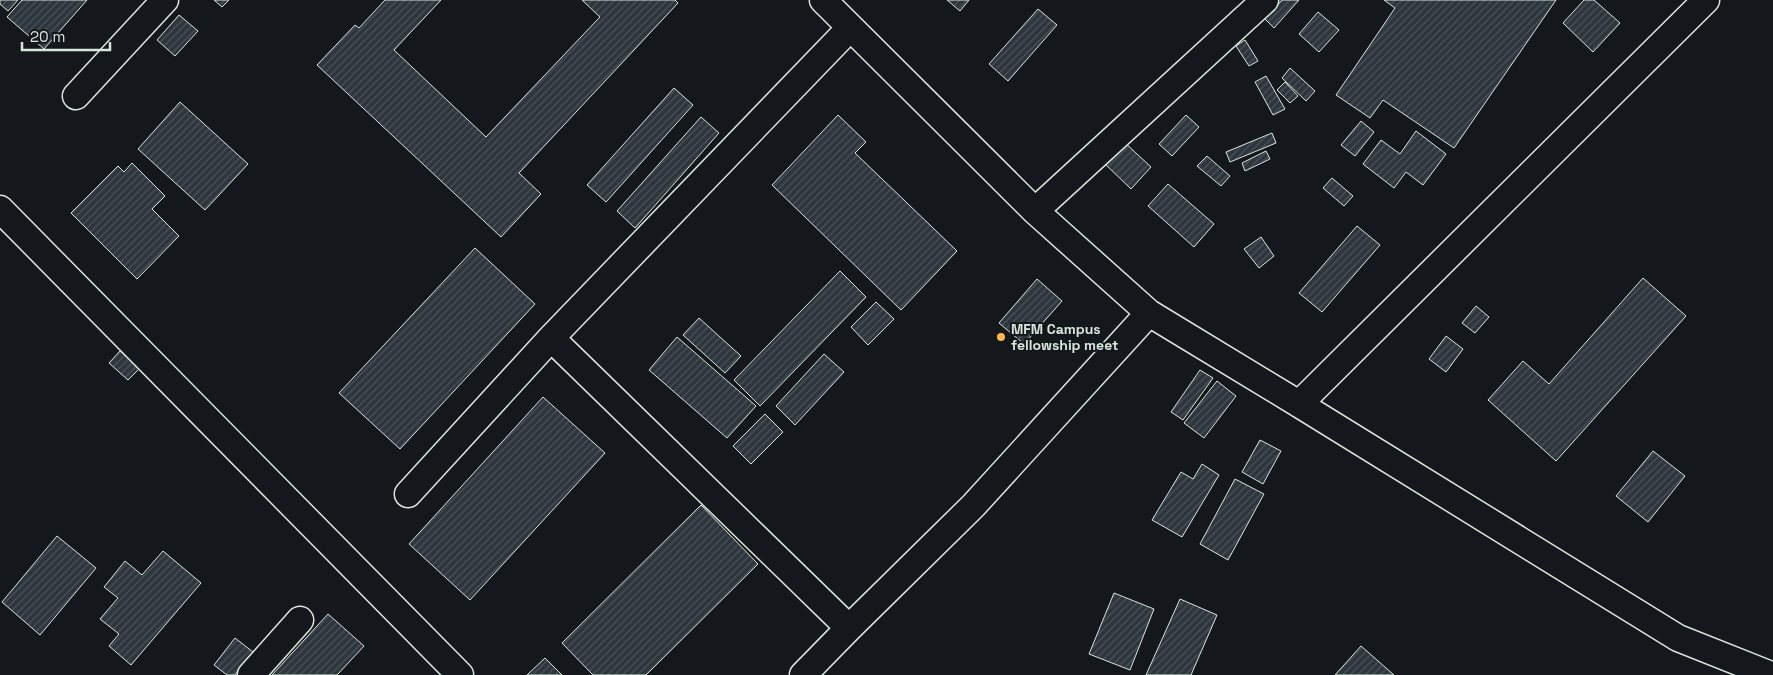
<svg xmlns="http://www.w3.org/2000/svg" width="1773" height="675" font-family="'Space Grotesk',sans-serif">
	<defs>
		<pattern id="building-hatch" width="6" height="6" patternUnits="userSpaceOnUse" patternTransform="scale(1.25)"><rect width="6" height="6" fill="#2c363c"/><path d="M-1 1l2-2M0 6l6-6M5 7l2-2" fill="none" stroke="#4a5358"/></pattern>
	</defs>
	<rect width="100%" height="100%" fill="#14181c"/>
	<!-- building -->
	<path fill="url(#building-hatch)" stroke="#d8e6dc" d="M0,0H18L8,11L0,4Z
		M22,0H87L44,49L7,17Z
		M214,0H229L222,7Z
		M385,0H441L394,50L486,137L600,17L582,0H675L678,3L519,173L541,194L501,237L317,65L355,25L359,28Z
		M947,0H969L960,11Z
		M1282,0H1299L1274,28L1265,19Z
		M1384,0H1556L1454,148L1383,100L1370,118L1336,95L1395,8Z
		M1584,0H1594L1620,23L1593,52L1563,23Z
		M1038,9L1057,25L1008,81L989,64Z
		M1318,12L1339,30L1319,52L1299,34Z
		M179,15L198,31L175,56L157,40Z
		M1245,40L1258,61L1249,66L1236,46Z
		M1290,68L1315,91L1306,101L1282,78Z
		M1266,76L1285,109L1273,115L1255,82Z
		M1285,82L1298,96L1290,103L1277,90Z
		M674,88L693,105L606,202L587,185Z
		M180,102L248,164L205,210L138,149Z
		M838,115L866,142L855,153L957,251L901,310L772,185Z
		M1186,115L1199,127L1172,156L1159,144Z
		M701,117L719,133L635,228L617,211Z
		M1361,121L1374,132L1355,156L1341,145Z
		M1416,131L1446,154L1423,185L1406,172L1394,188L1363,164L1381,140L1400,154Z
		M1272,133L1276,143L1230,162L1226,152Z
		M1123,141L1151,167L1131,189L1103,162Z
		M1266,151L1270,159L1245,171L1242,163Z
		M1207,156L1230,176L1221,186L1197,166Z
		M132,163L165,196L152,209L179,236L137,279L71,213L118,166L124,172Z
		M1332,178L1353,196L1344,206L1323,188Z
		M1168,184L1214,224L1194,247L1148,206Z
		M1357,226L1380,245L1322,312L1299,293Z
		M1261,237L1274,256L1259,268L1244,249Z
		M475,248L535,304L400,449L339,393Z
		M840,271L866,297L760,406L734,380Z
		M1643,278L1686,316L1556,461L1488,400L1523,361L1549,384Z
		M1037,279L1062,301L1024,344L999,323Z
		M876,302L894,319L868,345L851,327Z
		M1476,306L1489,317L1475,333L1462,323Z
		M699,318L741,356L725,373L683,335Z
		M1446,336L1463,349L1446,372L1429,359Z
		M677,337L756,406L727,438L649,370Z
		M120,351L140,368L128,380L109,363Z
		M824,354L844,372L795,425L776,406Z
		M1200,370L1213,378L1183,420L1171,412Z
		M1217,381L1236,396L1204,438L1184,423Z
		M543,397L605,453L470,600L409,544Z
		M765,414L783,432L751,464L733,446Z
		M1260,440L1281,451L1263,484L1242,472Z
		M1653,451L1685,476L1648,522L1616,496Z
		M1202,464L1219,475L1182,537L1152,520L1181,472L1193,479Z
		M1235,479L1264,494L1228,560L1200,544Z
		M701,505L758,564L646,675H593L562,643Z
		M57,536L96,568L40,635L2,602Z
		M163,551L201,583L131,665L109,646L119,634L100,619L118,598L104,587L125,561L142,575Z
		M1114,593L1154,609L1130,670L1089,654Z
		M1180,599L1217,615L1191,675H1146Z
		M328,614L364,646L337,675H272Z
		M235,638L253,652L235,675H227L214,665Z
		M1361,646L1394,675H1335Z
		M545,658L562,675H527Z"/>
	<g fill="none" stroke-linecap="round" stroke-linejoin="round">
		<defs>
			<path id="street" d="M823,0L1035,211L1149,313L1299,404L1678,638L1771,675
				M76,96L165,0
				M0,209L460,675
				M1035,211L1265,0
				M551,338L849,628
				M1299,404L1706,0
				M408,494L551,338L850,28
				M251,675L300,620
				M803,675L849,628L973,506L1149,313"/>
		</defs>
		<!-- street casing -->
		<use href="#street" stroke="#d8e6dc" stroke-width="29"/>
		<!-- street -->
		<use href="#street" stroke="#14181c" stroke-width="26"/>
	</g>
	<!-- markers -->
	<circle fill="#ffb74d" stroke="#14181c" stroke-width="2" cx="1001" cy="337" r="5"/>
	<g text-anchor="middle" stroke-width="4" stroke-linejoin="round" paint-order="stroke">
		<!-- poi labels -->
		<g font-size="14" font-weight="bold" fill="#d8e6dc" stroke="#14181c" text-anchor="start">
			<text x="1011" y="334">MFM Campus<tspan x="1011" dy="16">fellowship meet</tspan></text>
		</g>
	</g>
	<!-- scale -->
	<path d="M22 42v8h88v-8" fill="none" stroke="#d8e6dc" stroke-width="2.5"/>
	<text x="30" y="42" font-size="15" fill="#d8e6dc" stroke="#14181c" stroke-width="4" paint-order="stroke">20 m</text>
</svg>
